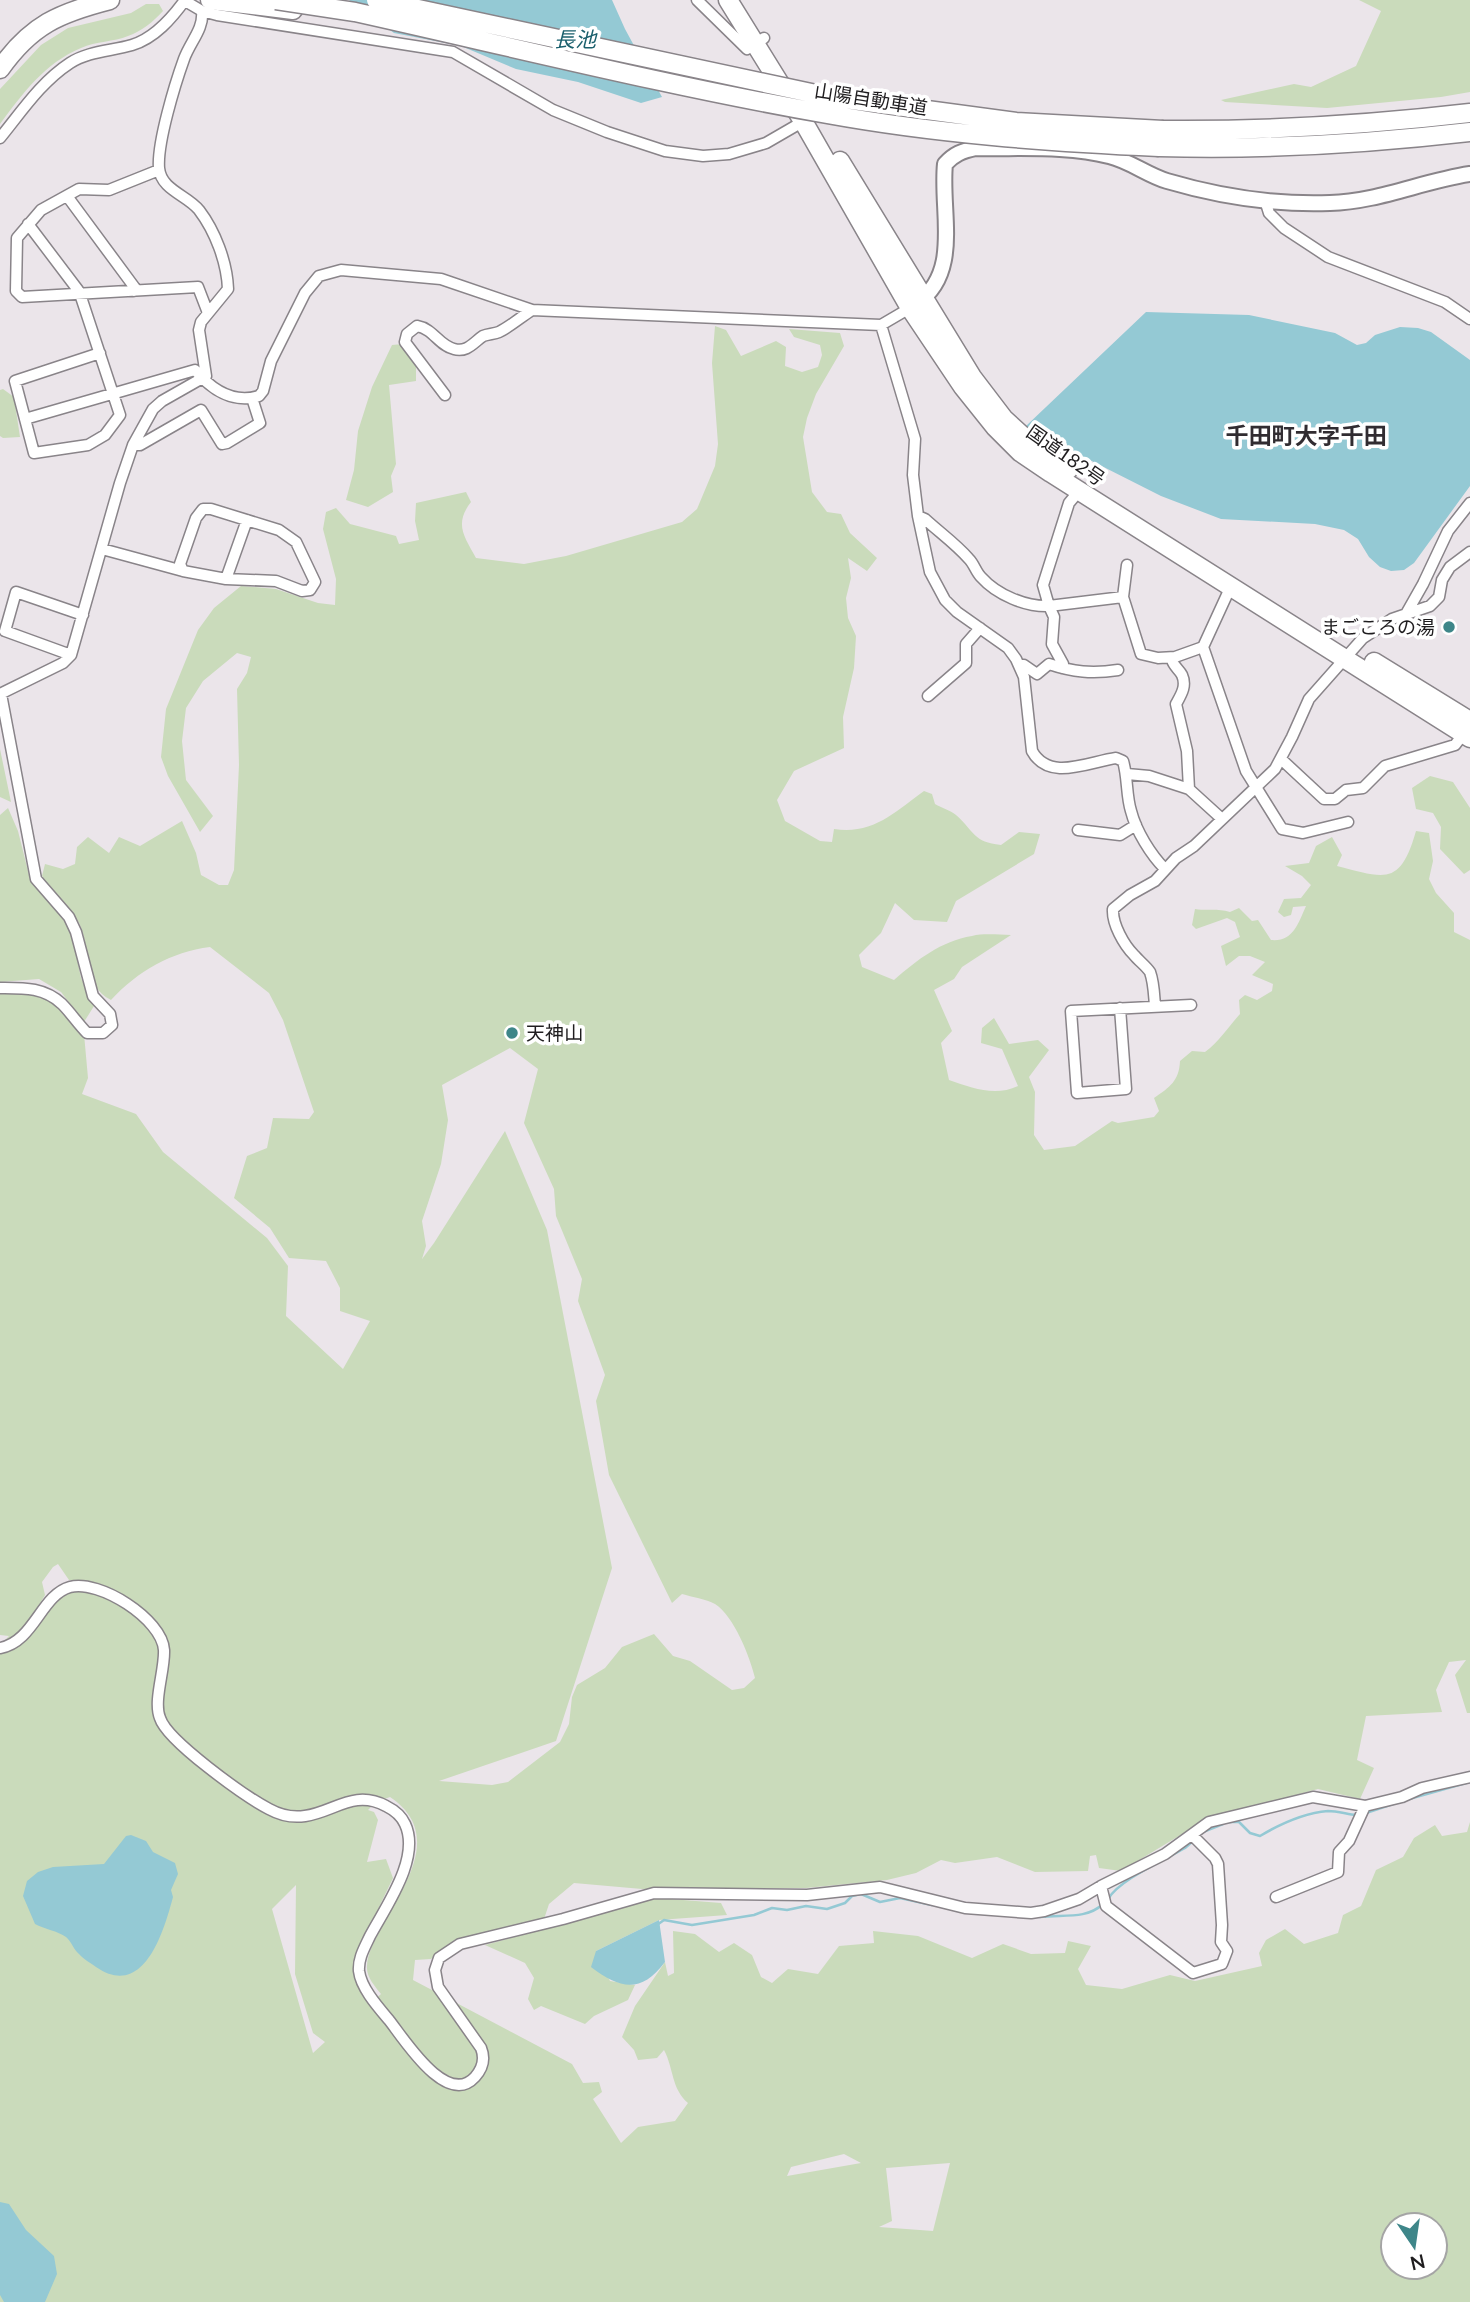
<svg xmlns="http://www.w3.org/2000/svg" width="1470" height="2302" font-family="Lato,'Noto Sans JP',sans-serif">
	<rect width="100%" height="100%" fill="#ebe5ea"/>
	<!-- green -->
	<path fill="#cadbbb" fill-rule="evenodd" d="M1359,0H1470V92L1441,97L1327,108L1225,102L1221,100L1294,84L1311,87L1356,66L1381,11Z
		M146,4H159L163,11C153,22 142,31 128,36C114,42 96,41 81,48C45,63 23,93 0,124V89L41,45L68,28L131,13Z
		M715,326L726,330L741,356L776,341L786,347L785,366L802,372L818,367L822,355L820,345L794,337L789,329L840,333L844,346L816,394L807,418L803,437L812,492L827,512L841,514L850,533L877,558L867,571L848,558L851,578L846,598L848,618L856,636L854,668L843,717L844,748L794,771L777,800L785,821L820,841L832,842L834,829C873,835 895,812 924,791L932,794L935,804C942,808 950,810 956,815C975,832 973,842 1001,845L1019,832L1040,834L1034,854L956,901L947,922L914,920L895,903L881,933L859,955L862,967L894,980C917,960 941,941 972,936C984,933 999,935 1011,935L962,967L954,979L934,990L952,1031L941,1043L949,1080C972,1088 995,1097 1018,1086L1002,1049L981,1043L982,1028L994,1018L1009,1044L1038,1040L1049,1050L1029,1077L1035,1092L1034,1135L1044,1150L1075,1146L1112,1121L1118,1123L1154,1117L1159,1111L1154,1098C1170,1087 1179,1081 1180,1061L1192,1051L1205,1052C1219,1042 1229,1026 1240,1014L1239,1000L1245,995L1257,1000L1272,991L1273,984L1252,975L1265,962L1250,956H1239L1226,966L1221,946L1240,937L1235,922L1227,918L1196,929L1192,925L1195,909C1208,911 1217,908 1230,912L1239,908L1252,921L1258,920L1271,940C1293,942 1298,924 1306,906L1293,907L1291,915L1284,917L1278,912L1284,899L1301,898L1311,885L1302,876L1285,866L1309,863L1316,846L1332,837L1342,855L1337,866C1385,878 1400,887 1416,831L1429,833L1433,861L1429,879L1436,893L1454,913V932L1470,940V1713H1467L1455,1675L1466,1660L1449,1662L1436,1690L1442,1712L1366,1716L1357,1760L1374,1768L1360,1799L1318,1789L1207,1819L1121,1871L1099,1868L1096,1855L1090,1856L1088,1871L1035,1872L997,1857L955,1863L941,1860L916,1873L887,1880L806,1888L642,1889L574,1883L549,1904L544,1919L444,1948L431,1959L415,1960L413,1980L572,2064L583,2083L599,2082L602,2092L593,2099L621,2143L638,2127L675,2121L688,2103C671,2088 674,2069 664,2050L657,2058L638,2060L634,2050L622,2037L635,2006L665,1962L668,1976L674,1973L673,1931L695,1934L719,1952L734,1943L752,1955L761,1977L772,1983L788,1969L818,1974L839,1946L874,1943L873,1931L918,1936L972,1958L1003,1944L1031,1954L1065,1953L1068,1941L1091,1946L1078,1969L1086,1985L1122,1989L1170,1975L1195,1981L1262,1966L1259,1953L1266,1940L1285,1929L1304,1944L1338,1933L1343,1915L1361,1906L1376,1870L1403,1857L1414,1838L1435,1825L1442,1836L1467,1832L1470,1822V2302H0V1645L9,1636L0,1635V993L37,992L64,1009L84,1034L88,1078L82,1094L136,1114L163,1152L267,1238L288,1266L286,1316L343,1369L370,1321L340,1311V1288L326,1261L289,1258L270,1228L234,1198L247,1156L267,1148L273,1118L309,1119L314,1112L283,1020L269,993L210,947C171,952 138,971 111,1000C81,985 92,949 79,923C70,906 53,891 42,876L45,864L63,869L75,864L77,847L88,837L109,853L119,837L140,846L182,821L196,853L201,875L219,885H228L234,870L239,765L237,689L247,673L251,657L237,653L203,681L186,708L182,741L186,780L213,816L200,832L168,776L161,757L166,709L198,630L214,608L241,586L276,589L318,603L335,605L336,579L323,529L326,512L336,508L350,524L396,536L399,544L419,540L415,521L416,503L466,492L471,502C454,524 464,536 476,558L524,564L566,556L682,522L697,509L715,466L718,444L712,363ZM510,1048L538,1069L524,1123L554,1189L556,1216L582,1279L578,1301L605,1375L596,1401L609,1475L672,1603L682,1594C692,1597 706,1599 715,1604C734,1616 750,1657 755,1678L744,1688L732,1690L690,1661L673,1656L654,1634L622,1647L605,1668L577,1685L572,1697L569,1724L560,1742L508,1782L492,1785L439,1781L556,1741L612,1568L547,1230L505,1131L434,1243L422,1259L426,1246L422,1221L441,1164L448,1120L442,1085ZM58,1564L69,1580L83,1581L47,1602L35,1612L45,1595L42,1582L53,1567ZM390,1797C445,1834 403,1887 380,1930C375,1940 367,1954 367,1966C366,1977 375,1986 381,1994L371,2003L354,1966L357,1953L393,1878L386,1859L367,1862L378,1820L374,1812L368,1810L376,1802ZM296,1885L295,1974L313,2033L325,2042L313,2053L272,1909ZM844,2154L861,2163L787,2176L791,2167ZM950,2163L933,2231L879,2227L892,2221L886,2168ZM1393,2225H1435V2267H1393Z
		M403,344L416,366V381L389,385L396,464L391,476L393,492L368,507L346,500L354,470L358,431L372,387L392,345Z
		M3,389L14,397L20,437L3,438L0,436V390Z
		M0,749L11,802L0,797Z
		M1430,776L1453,782L1470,808V870L1464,874L1440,849L1441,827L1433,813L1416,809L1412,788Z
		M8,808L18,831L30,879L70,925L81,978L94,1006L84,1022L61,992L39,979L0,982V815Z
		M658,1898L721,1903L727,1915L659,1920L596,1951L610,1981L635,1985L628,2000L594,2016L585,2024L541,2006L534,2010L528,1999L534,1978L525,1963L485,1945Z"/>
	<!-- water -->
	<path fill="#94c9d4" d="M349,0H612L625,29L662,97L641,103L578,82L516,69L461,46L394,33Z
		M1146,312L1249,315L1335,333L1357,345L1366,343L1375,335L1400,327L1418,328L1431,332L1470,360V486L1414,563L1404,570L1391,571L1380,567L1369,557L1358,539L1344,530L1315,524L1221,519L1161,496L1062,446L1044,443L1026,426Z
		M131,1835L146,1841L153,1852L175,1863L178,1874L171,1890L173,1897C164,1931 144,2000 96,1967C91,1963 83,1959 79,1954C74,1950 71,1941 66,1937C58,1931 44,1929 35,1924L23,1896L27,1881L38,1872L53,1867L104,1864L126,1836Z
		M659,1920L665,1962C641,1994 620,1989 591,1967L596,1951Z
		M0,2202L9,2204L26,2230L54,2256L57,2274L45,2302H4L0,2295Z"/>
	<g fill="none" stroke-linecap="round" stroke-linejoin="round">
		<!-- stream -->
		<path stroke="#94c9d4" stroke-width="2.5" d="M1409,1799L1470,1782
			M1366,1813L1396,1803
			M1229,1822H1239L1250,1833L1260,1836C1280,1824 1305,1813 1328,1811C1337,1811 1347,1814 1356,1815
			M1203,1832L1223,1824
			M1108,1899C1120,1879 1163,1861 1185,1848L1193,1841
			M1040,1917C1062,1914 1086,1920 1103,1904
			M657,1925L664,1920L692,1925L754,1915L772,1908L787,1910L806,1906L827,1909L845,1903L852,1896L861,1894L880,1902L900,1898L932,1905"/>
		<defs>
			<path id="street" d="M697,0L747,49L764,38
				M202,11L217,15L453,52L553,110L607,132L665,151L703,156L729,154L766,143L804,121
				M0,138C22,111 41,82 70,63C88,51 112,51 132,45C155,38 172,18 185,0
				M159,170L109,190L79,189L41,210L17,238L16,291L22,297L198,287L208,313
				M67,196L135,288L134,291
				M1265,200L1269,213L1284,228L1328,257L1445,302L1470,319
				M28,224L78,290L80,294L120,415L105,435L88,445L34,453L15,381L100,353
				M881,325L915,439L913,475L918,516L930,572L945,600L957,612L1008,648L1016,659L1024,677L1032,751C1049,782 1088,762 1116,758L1123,761C1128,778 1126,795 1131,811C1136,831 1151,855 1165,869
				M445,395L405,342L407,334L417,326C434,329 438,345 454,349C467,353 474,342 483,336C488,334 494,334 499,332C511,326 521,317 532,310
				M25,419L195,370C211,389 233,404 259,396L263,391L271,361L305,293L319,276L341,270L441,279L532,310L881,325L910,308
				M133,445H140L201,410L222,444L227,443L260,423L252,398
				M1079,491L1069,503L1043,585L1049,606L1123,597
				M918,516L925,519C939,532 956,544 969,559C974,564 976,572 981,577C997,595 1026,607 1049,606L1054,617L1052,644L1063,664L1062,668
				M102,549L183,571L226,579L276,581L302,591L310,590L315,582L296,542L279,530L211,509H203L196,518L180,564L183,571
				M1127,565L1123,597L1141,654L1158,658L1175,657
				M226,579L247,520
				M1406,614L1423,584L1448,531L1470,503
				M1203,647L1246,771L1282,829L1303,833L1348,822
				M71,655L5,631L16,592L83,615
				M1020,665H1024L1037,674L1049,664C1073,672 1092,674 1118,670
				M0,694L63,663L71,655L120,483L133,445L153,409L162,401L206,376L199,330L201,322L228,289C227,262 215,231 199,210C187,195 161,190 159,168C157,143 175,84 184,59C190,42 204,29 202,11L185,1
				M928,696L966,663V644L980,628
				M1281,759L1324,799H1335L1346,790L1363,788L1385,766L1455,745L1464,733
				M1127,774L1149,776L1189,789L1222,819
				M1189,789L1187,751L1176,704C1181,695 1187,686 1182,675C1179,669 1174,667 1172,660L1175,657L1203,647L1231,586
				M1078,830L1120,835L1136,825
				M0,988C23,988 44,987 62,1004C71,1013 78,1024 87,1033H103L112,1025L110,1014L93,996L76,932L69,917L36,879L1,694
				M1155,1006C1154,995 1154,983 1150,972C1146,966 1139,961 1134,955C1124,945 1112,924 1113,909L1130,895L1155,881L1176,858L1194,846L1275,769L1292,737L1309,699L1363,638L1392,619L1430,606L1439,597L1442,580L1450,567L1470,552
				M1120,1008L1126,1089L1077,1093L1071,1011L1191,1005
				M0,1648C34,1642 41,1595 70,1587C99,1579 162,1619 164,1650C165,1670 153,1701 160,1718C167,1741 246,1797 269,1809C280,1815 292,1818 305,1816C334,1812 354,1789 386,1806C394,1810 401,1815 405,1824C421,1858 386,1906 370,1936C365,1947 358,1958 359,1971C361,1988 378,2007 389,2020C404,2039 447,2108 475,2077C483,2068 485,2058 481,2048L438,1987L435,1970L439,1958L460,1944L563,1919L654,1893L807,1895L880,1887L965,1908L1031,1913L1044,1911L1079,1899L1101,1886L1165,1854L1209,1822L1313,1797L1365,1806L1402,1797L1422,1788L1470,1777
				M1101,1886L1106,1906L1193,1973L1222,1964L1227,1951L1221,1942L1222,1925L1218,1864L1215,1858L1192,1835
				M1276,1897L1338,1872L1339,1852L1349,1841L1365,1806"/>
			<path id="secondary" d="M917,303C962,272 940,211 945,164C954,154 962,151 976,148C1018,149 1068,145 1109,156C1130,161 1147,175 1167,181C1218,196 1276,205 1330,203C1377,202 1423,181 1470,174"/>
			<path id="highway" d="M210,0L293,10
				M728,0L803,121L910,308L963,387L995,427L1020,452L1051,473L1470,738
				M0,69C31,25 59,13 110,0
				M1163,130C1266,131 1367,125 1470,113
				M1159,147C1264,150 1366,144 1470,132
				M840,161L972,377L1004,419L1028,441L1068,470
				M1374,662L1470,721"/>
		</defs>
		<!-- street casing -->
		<use href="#street" stroke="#898489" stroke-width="13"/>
		<!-- secondary casing -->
		<use href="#secondary" stroke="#898489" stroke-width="18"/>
		<!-- highway casing -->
		<use href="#highway" stroke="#898489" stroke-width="21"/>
		<!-- street -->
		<use href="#street" stroke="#fff" stroke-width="10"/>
		<!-- secondary -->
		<use href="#secondary" stroke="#fff" stroke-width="14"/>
		<!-- highway -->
		<use href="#highway" stroke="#fff" stroke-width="18"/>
		<defs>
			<path id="highway-bridge" d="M276,0L355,12C512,47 668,86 827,114C937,134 1048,142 1159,147
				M376,0L830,97L1016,122L1163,130"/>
		</defs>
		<!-- highway-bridge casing -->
		<use href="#highway-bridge" stroke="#898489" stroke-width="21" stroke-linecap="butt"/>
		<!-- highway-bridge -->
		<use href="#highway-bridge" stroke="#fff" stroke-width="18"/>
	</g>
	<!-- markers -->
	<g fill="#3e8689" stroke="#fff" stroke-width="2.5">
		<circle cx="1449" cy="627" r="7"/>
		<circle cx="512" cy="1033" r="7"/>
	</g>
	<g text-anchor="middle" stroke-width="7" stroke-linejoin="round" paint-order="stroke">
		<!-- street labels -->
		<g font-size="19" fill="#1f1d1f" stroke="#fff">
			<text transform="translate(871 99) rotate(9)" y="7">山陽自動車道</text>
			<text transform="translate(1066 455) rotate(35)" y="7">国道182号</text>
		</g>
		<!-- poi labels -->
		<g font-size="19" fill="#1f1d1f" stroke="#fff" text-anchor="end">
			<text x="1435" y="634">まごころの湯</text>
			<text x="526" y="1040" text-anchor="start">天神山</text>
		</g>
		<!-- water labels -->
		<g font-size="21" font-style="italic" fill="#1b606d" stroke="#fff">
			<text x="575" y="47">長池</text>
		</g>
		<!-- quarter labels -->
		<g font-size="23" font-weight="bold" fill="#312c31" stroke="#fff">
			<text x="1306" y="444">千田町大字千田</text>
		</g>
	</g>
	<!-- north arrow -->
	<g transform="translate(1414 2246) rotate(167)"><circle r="33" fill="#ffffff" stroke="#a5a5a5" stroke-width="2"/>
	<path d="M0-5L12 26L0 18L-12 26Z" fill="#3e8689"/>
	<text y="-10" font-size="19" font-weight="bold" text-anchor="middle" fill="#1f1d1f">N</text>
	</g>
</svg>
